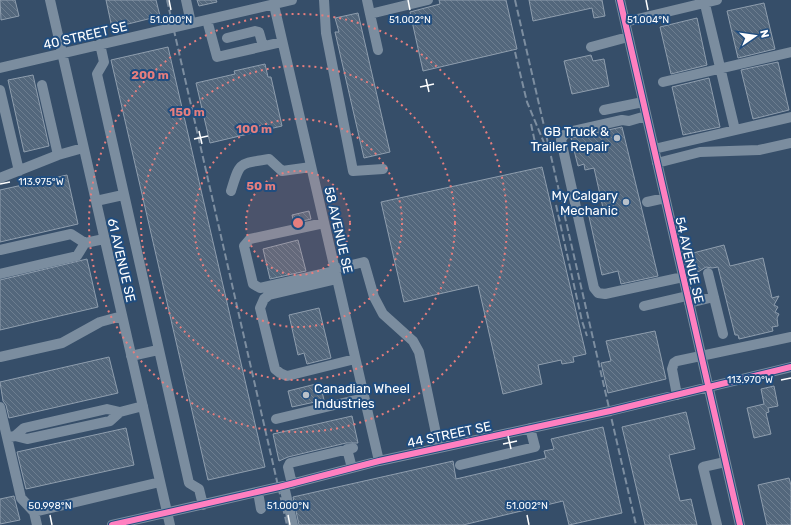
<svg xmlns="http://www.w3.org/2000/svg" width="791" height="525" font-family="Rubik,sans-serif">
	<defs>
		<pattern id="building-back-hatch" width="6" height="6" patternUnits="userSpaceOnUse"><rect width="6" height="6" fill="#53677c"/><path d="M-1 5l2 2M0 0l6 6M5-1l2 2" fill="none" stroke="#6d7e90"/></pattern>
	</defs>
	<rect width="100%" height="100%" fill="#364e69"/>
	<!-- building -->
	<path fill="url(#building-back-hatch)" stroke="#8f9eae" d="M0,0H15L19,16L1,20Z
		M106,0H156L160,16L112,28Z
		M197,0H216L217,2L199,6Z
		M439,0H506L517,49L423,71L410,12L440,4Z
		M529,0H602L605,16L594,18L592,8L533,21Z
		M764,3L775,49L738,58L727,11Z
		M358,13L390,152L364,158L335,32H339L335,18Z
		M697,18L707,65L671,74L660,27Z
		M168,47L265,467L208,480L111,60Z
		M591,55L593,61L604,59L609,86L572,94L564,61Z
		M778,62L789,110L753,119L741,70Z
		M265,64L268,77H271L282,126L210,143L196,83L235,74L234,71Z
		M33,75L49,146L24,152L8,80Z
		M709,78L720,127L683,135L672,87Z
		M622,127L658,276L621,284L618,271L602,275L588,212L603,208L594,168L585,170L584,164L578,166L571,138Z
		M542,167L586,354L573,357L574,362L562,364L561,360L538,365L542,384L503,394L478,285L404,302L381,202Z
		M67,175L78,224L0,242V190Z
		M309,211L311,219L294,223L292,215Z
		M298,240L306,271L270,279L263,249Z
		M724,245L730,266L763,258L772,298L779,296L774,305L778,307L775,312L779,314L777,318L778,326L772,327L773,331L739,339L738,335H735L718,267L712,268L706,267L698,272L693,253Z
		M87,259L98,307L0,330V280Z
		M319,308L331,358L307,364L304,353L298,355L289,315Z
		M655,331L666,379L608,393L601,363L611,361L606,341Z
		M109,357L118,393L9,418L6,405L3,401L0,382Z
		M320,383L324,400L292,407L288,391Z
		M774,386L778,406L768,408L769,412L766,413L771,434L754,438L747,408L764,404L761,389Z
		M686,412L695,449L669,455L680,501L691,499L697,525H645L622,427Z
		M352,416L358,443H346L288,457L279,461L273,434Z
		M603,427L622,513L569,525L563,501L463,525H299L293,497L453,461L456,479L546,458L544,451L554,449L551,439Z
		M126,428L134,465L26,489L17,452Z
		M789,478L791,485V525H767L758,485Z
		M14,496L20,520L0,524V499Z"/>
	<g fill="none" stroke-linecap="round" stroke-linejoin="round">
		<!-- minor -->
		<path stroke="#7b8d9f" stroke-width="10" d="M50,0L170,525
			M186,0L191,23
			M324,0L326,33L353,171L383,169
			M367,0L370,14L428,0
			M620,0L740,525
			M704,0L735,130
			M274,5L379,461
			M370,14L378,50
			M207,20L217,57L282,42
			M625,22L717,0
			M227,38L255,31L259,32L263,46
			M100,44L104,62L97,74L189,483L199,489L203,505
			M591,47L628,37
			M0,68L292,0
			M663,82L791,52
			M42,85L58,155
			M0,90L19,171
			M604,110L643,102
			M646,116L629,121L622,120L569,132L564,135L561,140L594,288L598,293L605,294L683,277
			M654,149L791,117
			M657,163L700,152L759,150L791,143
			M0,178L58,155L83,148
			M231,191C240,161 239,164 269,159L282,171L311,167
			M96,201L123,195
			M647,202L665,198
			M324,223L250,239L244,246L253,284L260,288L335,271
			M0,250L71,234L85,243L104,239
			M335,269L364,262L374,297L383,314L413,341L419,352L439,448
			M708,273L723,334
			M0,274L77,256L85,243
			M337,279L269,295L264,299L260,308L275,369L280,373L287,376L355,359
			M689,303L714,297
			M644,306L687,296
			M131,356L158,350
			M0,357L62,343L100,322L122,316
			M677,395L672,369L674,363L677,361L791,337
			M0,407L21,498L34,512L37,525
			M276,419L364,398
			M15,436L24,428L107,409L120,412L143,406
			M10,437L15,436L27,439L110,421L120,412
			M347,449L352,468
			M460,465L535,447L530,428
			M292,484L288,467L290,463L353,448
			M284,486L293,525
			M258,492L261,509
			M34,512L160,482
			M112,525L279,487L379,461L610,411L791,367
			M717,525L703,467L725,462"/>
		<!-- rail -->
		<path stroke="#7d8ea0" stroke-width="2" stroke-dasharray="7 3" stroke-linecap="butt" d="M167,0L287,525
			M515,0L636,525
			M515,52L527,102L545,145
			M531,124L536,147
			M556,205L582,321L587,336"/>
		<defs>
			<path id="cycleway" d="M620,0L740,525
				M112,525L279,487L379,461L610,411L791,367"/>
		</defs>
		<!-- cycleway casing -->
		<use href="#cycleway" stroke="#204d7f" stroke-width="8"/>
		<!-- cycleway -->
		<use href="#cycleway" stroke="#ff80c0" stroke-width="6"/>
	</g>
	<!-- ticks -->
	<path fill="none" stroke="#fff" stroke-width="1.5" d="M169,0L171,10M408,0L410,10M646,0L648,10M426,79L429,92M420,87L434,84M199,131L202,144M194,139L208,136M0,184L10,182M781,380L791,378M508,436L511,449M503,444L517,441M50,515L52,525M288,515L290,525M527,515L529,525"/>
	<!-- distance rings -->
	<circle cx="298" cy="223" r="52" fill="#e67e7e" fill-opacity=".12"/>
	<g fill="none" stroke="#e67e7e" stroke-width="2" stroke-dasharray="2 4">
		<circle cx="298" cy="223" r="52"/>
		<circle cx="298" cy="223" r="104"/>
		<circle cx="298" cy="223" r="157"/>
		<circle cx="298" cy="223" r="209"/>
	</g>
	<!-- markers -->
	<g fill="#b9c1ca" stroke="#204d7f" stroke-width="1.5">
		<circle cx="617" cy="138" r="4"/>
		<circle cx="626" cy="202" r="4"/>
		<circle cx="306" cy="395" r="4"/>
	</g>
	<g text-anchor="middle" stroke-width="4" stroke-linejoin="round" paint-order="stroke">
		<!-- street labels -->
		<g font-size="13" fill="#fff" stroke="#204d7f">
			<text transform="translate(85 35) rotate(-13)" y="5">40 STREET SE</text>
			<text transform="translate(339 230) rotate(77)" y="5">58 AVENUE SE</text>
			<text transform="translate(122 260) rotate(77)" y="5">61 AVENUE SE</text>
			<text transform="translate(690 260) rotate(77)" y="5">54 AVENUE SE</text>
			<text transform="translate(449 434) rotate(-12)" y="5">44 STREET SE</text>
		</g>
		<!-- poi labels -->
		<g font-size="13" fill="#fff" stroke="#204d7f" text-anchor="end">
			<text x="609" y="136">GB Truck &amp;<tspan x="609" dy="15">Trailer Repair</tspan></text>
			<text x="618" y="200">My Calgary<tspan x="618" dy="15">Mechanic</tspan></text>
			<text x="314" y="393" text-anchor="start">Canadian Wheel<tspan x="314" dy="15">Industries</tspan></text>
		</g>
	</g>
	<g font-size="10" text-anchor="middle" fill="#fff" stroke="#204d7f" stroke-width="4" stroke-linejoin="round" paint-order="stroke">
		<text x="171" y="23">51.000°N</text>
		<text x="410" y="23">51.002°N</text>
		<text x="648" y="23">51.004°N</text>
		<text x="41" y="185">113.975°W</text>
		<text x="750" y="383">113.970°W</text>
		<text x="50" y="509">50.998°N</text>
		<text x="288" y="509">51.000°N</text>
		<text x="527" y="509">51.002°N</text>
	</g>
	<circle cx="298" cy="223" r="6" fill="#e67e7e" stroke="#204d7f" stroke-width="2"/>
	<g font-size="12" text-anchor="middle" font-weight="bold" fill="#e67e7e" stroke="#204d7f" stroke-width="4" stroke-linejoin="round" paint-order="stroke">
		<text x="150" y="79">200 m</text>
		<text x="187" y="116">150 m</text>
		<text x="254" y="133">100 m</text>
		<text x="261" y="190">50 m</text>
	</g>
	<!-- north arrow -->
	<g transform="translate(755 36) rotate(77)" stroke="#204d7f" stroke-width="3" paint-order="stroke">
	<path d="M0-3L7 15L0 10L-7 15Z" fill="#ffffff"/>
	<text y="-6" font-size="11" font-weight="bold" text-anchor="middle" fill="#ffffff">N</text>
	</g>
</svg>
